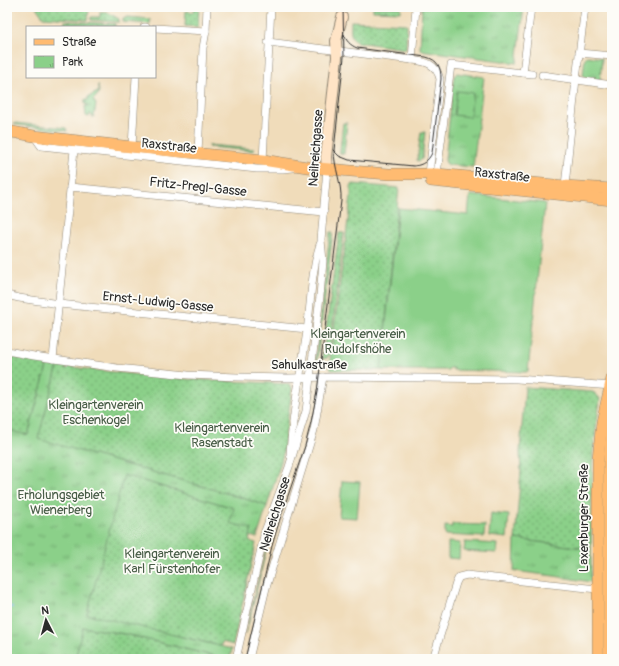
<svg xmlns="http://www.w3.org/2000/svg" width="619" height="666" viewBox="0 0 619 666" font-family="Pangolin,sans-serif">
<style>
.grass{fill:url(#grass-dots);stroke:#5b7e5a}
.park{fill:url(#park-tufts);stroke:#5b7e5a}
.pitch{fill:#8bd089;stroke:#5b7e5a}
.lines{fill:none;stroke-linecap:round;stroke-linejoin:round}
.stream{stroke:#7fb2ec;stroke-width:2}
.street-casing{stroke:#8e8472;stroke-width:8}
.secondary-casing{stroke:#8e8472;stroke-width:12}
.primary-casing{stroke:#8e8472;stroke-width:12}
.street{stroke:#fff;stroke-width:7}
.secondary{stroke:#ffe4c6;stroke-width:10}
.primary{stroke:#ffbb71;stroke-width:11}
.tram{stroke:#2b2b2b;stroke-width:1}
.labels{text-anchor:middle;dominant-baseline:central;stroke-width:3.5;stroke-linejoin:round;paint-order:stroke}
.street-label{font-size:13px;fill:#2b2b2b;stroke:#fdfcf7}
.park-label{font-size:13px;fill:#485d47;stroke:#fdfcf7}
</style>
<defs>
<pattern id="grass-dots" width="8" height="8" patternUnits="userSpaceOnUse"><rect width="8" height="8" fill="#8bd089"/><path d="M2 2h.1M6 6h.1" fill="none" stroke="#72a970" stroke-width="1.8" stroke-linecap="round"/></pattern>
<pattern id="park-tufts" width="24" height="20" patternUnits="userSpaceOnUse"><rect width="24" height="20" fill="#8bd089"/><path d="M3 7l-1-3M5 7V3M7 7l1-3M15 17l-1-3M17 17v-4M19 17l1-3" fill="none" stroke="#72a970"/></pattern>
</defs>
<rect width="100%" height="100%" fill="#fdfcf7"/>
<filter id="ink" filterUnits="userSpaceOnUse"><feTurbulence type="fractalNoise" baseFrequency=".025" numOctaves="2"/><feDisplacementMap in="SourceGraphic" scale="8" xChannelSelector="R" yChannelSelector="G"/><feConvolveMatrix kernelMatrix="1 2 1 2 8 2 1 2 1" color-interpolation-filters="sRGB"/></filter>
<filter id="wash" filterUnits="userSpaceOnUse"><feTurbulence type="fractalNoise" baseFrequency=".012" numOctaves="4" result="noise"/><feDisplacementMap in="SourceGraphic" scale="16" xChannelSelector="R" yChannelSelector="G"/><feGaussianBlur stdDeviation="0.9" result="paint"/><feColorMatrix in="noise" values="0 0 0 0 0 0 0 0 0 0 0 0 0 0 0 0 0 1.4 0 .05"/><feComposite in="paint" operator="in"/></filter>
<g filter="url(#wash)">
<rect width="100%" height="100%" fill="#f0dcba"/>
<g class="grass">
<polygon points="36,7 89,7 88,20 43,17"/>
<polygon points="194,7 199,7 198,27 185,26 186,11 194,12"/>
<polygon points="373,7 400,7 401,8 401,12 373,11"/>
<polygon points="100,12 109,13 119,19 119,22 91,20 91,17 100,17"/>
<polygon points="128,17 150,19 150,24 123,22 123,19"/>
<polygon points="65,21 115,24 115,27 64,24"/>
<path d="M351,21L407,24L406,49L357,42C349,37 351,30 351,21Z"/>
<polygon points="98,85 99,93 95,98 93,100 96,104 94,117 92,117 92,115 90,114 89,117 86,116 85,106 88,106 88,105 85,104 85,99 86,100 88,100 88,97 98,92"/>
<polygon points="15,123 66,128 67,131 17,125 14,124"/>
<polygon points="343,123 347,123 344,154 340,153 340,150"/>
<polygon points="421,132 425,132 422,159 420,161 417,161"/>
<polygon points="209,145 254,149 254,151 209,147"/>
<polygon points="353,184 399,188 381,370 331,370 329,367 351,197 351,186"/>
<polygon points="330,232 333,232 317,360 315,360"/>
<polygon points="339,233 344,233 329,355 327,358 322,359"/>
<polygon points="7,356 48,363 28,435 43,420 58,365 86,369 159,377 186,379 290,384 292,388 283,453 280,465 267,506 236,496 76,450 104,548 124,475 234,508 252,529 249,541 256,543 233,645 222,642 221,646 87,615 7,436"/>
<polygon points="525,387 593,392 597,395 600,399 593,452 591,549 515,539 521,471 520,452"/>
<polygon points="269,534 270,534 246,634 245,634"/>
<polygon points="82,627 125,634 218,657 217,659 75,659"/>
</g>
<g class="park">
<polygon points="422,7 524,7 517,63 420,50"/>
<polygon points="587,56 602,58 600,80 586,78 583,75 585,58"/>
<polygon points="457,73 484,77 473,167 449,165 446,163 445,160 454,76"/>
<polygon points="48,363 58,365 38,439 236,496 267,506 257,538 250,536 252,529 230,523 234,508 124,475 87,614 232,649 230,659 218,657 125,634 83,627 75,659 7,659 7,430 28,435"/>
<polygon points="491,513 509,515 507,538 489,536"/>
<polygon points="452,524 485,525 484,537 445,535 445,526 452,527"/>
<polygon points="515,539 591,549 591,582 554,576 514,571"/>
</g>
<g class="pitch">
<polygon points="457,91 473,93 470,117 454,115"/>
<polygon points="470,195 545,203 528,371 526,372 453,370 453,368 449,368 448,370 381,370 398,208 468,215"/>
<polygon points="342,481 360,482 357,518 339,517"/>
<polygon points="448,542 460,543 459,559 448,558"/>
<polygon points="465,542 498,544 497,553 464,551"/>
</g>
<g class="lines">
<polyline class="stream" points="7,607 12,607"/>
</g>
</g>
<g filter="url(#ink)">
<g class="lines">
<g class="street-casing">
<g id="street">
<polyline points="7,14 7,17"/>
<polyline points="144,27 146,27"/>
<polyline points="155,28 206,31"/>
<path d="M268,42L412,60C426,62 436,63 440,79L429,174"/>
<polyline points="579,53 612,56"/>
<polyline points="412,60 416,7"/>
<polyline points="523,73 531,7"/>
<polyline points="542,75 612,85"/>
<polyline points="34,136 41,146 257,169 283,169 293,168"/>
<polyline points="132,147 136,77"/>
<polyline points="198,153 203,48 206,31 207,7"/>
<polyline points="263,160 271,7"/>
<polyline points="437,174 451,65 532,74"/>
<polyline points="565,186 576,79 585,7"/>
<polyline points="70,187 324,212"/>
<polyline points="7,295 19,298 59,304 307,329"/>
<polyline points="7,351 34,356 117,368 188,375 237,377 288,378 332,377 517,379 612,386"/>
<polyline points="53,359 74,150"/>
<path d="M290,455C292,413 301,372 307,331C311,302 311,272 320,244"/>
<polyline points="236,659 265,531 289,467 306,411 320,296 323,261 321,240 327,169"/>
<polyline points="249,659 266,588 314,430 323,377"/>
<polyline points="433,659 456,583 459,577 467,575 597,589"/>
</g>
</g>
<g class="secondary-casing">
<polyline id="secondary" points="327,169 326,157 337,57 336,41 342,17"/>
</g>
<g class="primary-casing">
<g id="primary">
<polyline points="7,131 34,136 132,147 263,160 307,167 351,171 389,174 437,174 565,186 612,189"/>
<polyline points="431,181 612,200"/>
<polyline points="598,659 598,459 602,422 612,378"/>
<polyline points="609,659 609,459 612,426"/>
</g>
</g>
<use href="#street" class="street"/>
<use href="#secondary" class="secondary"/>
<use href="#primary" class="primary"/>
<g class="tram">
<path d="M333,150L339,156L349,160L414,166C423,165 428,161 432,153L441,79C441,67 438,60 426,57L357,48C350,45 346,41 344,34"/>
<path d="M245,659L272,546L280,519L305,446L311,422L317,392L341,201C342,183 334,168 334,150L344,57L343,7"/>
</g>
</g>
</g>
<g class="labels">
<g class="street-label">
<text transform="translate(169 146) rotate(6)">Raxstraße</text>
<text transform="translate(316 148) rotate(-86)">Neilreichgasse</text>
<text transform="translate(502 175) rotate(6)">Raxstraße</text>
<text transform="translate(198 187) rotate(6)">Fritz-Pregl-Gasse</text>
<text transform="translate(158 302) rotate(6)">Ernst-Ludwig-Gasse</text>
<text x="309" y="365">Sahulkastraße</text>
<text transform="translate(275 514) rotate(-73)">Neilreichgasse</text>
<text transform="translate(584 518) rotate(-90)">Laxenburger Straße</text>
</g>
<g class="park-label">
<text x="358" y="334">Kleingartenverein<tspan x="358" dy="15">Rudolfshöhe</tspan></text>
<text x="96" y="405">Kleingartenverein<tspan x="96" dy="15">Eschenkogel</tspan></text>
<text x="222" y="428">Kleingartenverein<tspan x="222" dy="15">Rasenstadt</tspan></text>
<text x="61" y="495">Erholungsgebiet<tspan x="61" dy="15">Wienerberg</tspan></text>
<text x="172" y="554">Kleingartenverein<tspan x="172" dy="15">Karl Fürstenhofer</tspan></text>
</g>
</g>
<rect width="619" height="666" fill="none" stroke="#fdfcf7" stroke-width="24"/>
<rect x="26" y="26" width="130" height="52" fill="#fdfcf7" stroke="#a9a8a5"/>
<rect x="34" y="39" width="20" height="6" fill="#ffbb71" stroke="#a9a8a5"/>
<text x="62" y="46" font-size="12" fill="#2b2b2b">Straße</text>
<rect x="34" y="56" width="20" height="12" fill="url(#park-tufts)" stroke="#a9a8a5"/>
<text x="62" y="66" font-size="12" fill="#2b2b2b">Park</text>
<g transform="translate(46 620) rotate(354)" stroke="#fdfcf7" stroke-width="3" paint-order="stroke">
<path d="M0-3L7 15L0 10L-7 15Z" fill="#2b2b2b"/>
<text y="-6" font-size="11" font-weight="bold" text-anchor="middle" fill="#2b2b2b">N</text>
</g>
</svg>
